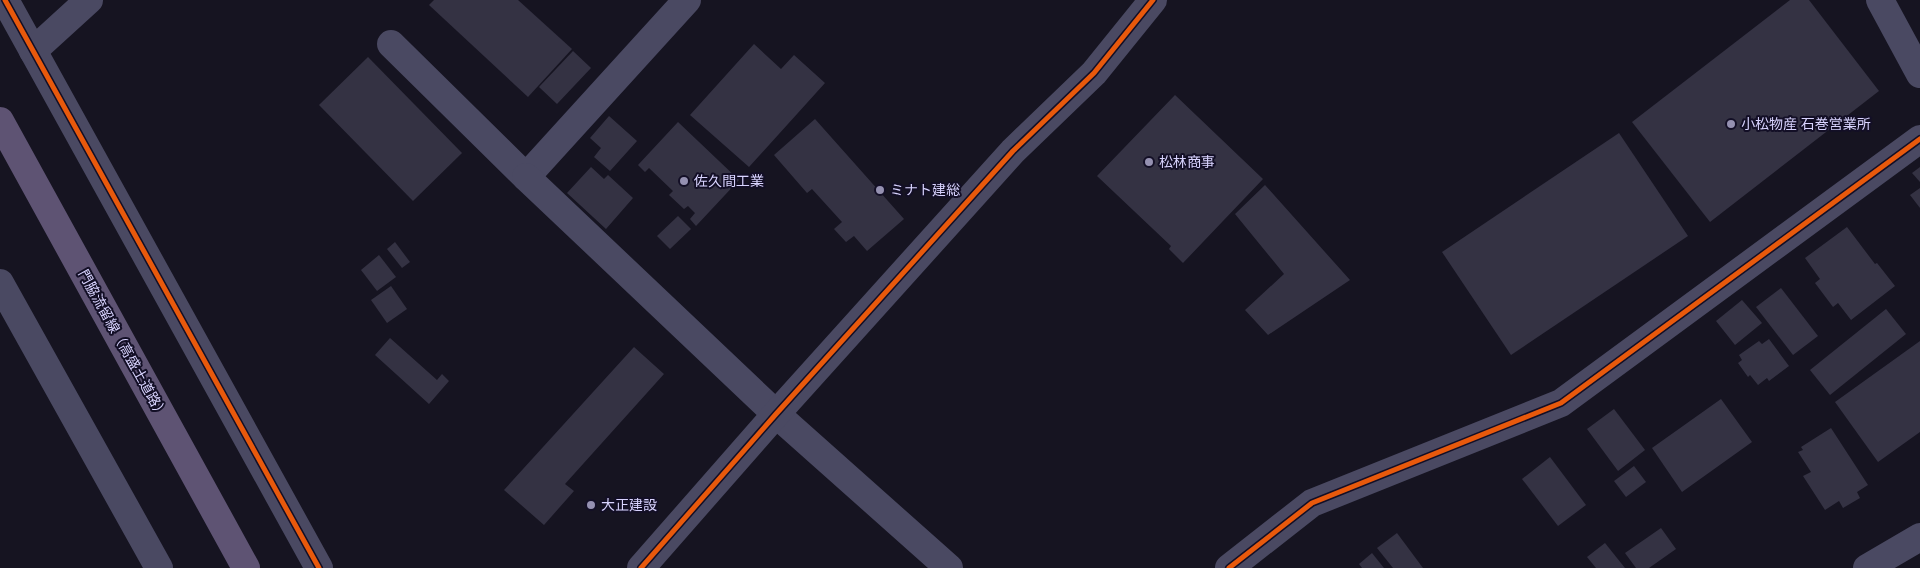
<svg xmlns="http://www.w3.org/2000/svg" width="1920" height="568" viewBox="0 0 1920 568" font-family="Montserrat,'Noto Sans JP',sans-serif">
<style>
.building{fill:#343243}
.lines{fill:none;stroke-linecap:round;stroke-linejoin:round}
.minor{stroke:#4a4962;stroke-width:28}
.major{stroke:#5e5373;stroke-width:28}
.cycleway-casing{stroke:#130f26;stroke-width:8}
.cycleway{stroke:#e8590c;stroke-width:5}
.poi-dot{fill:#9591b1;stroke:#130f26;stroke-width:2}
.labels{text-anchor:middle;dominant-baseline:central;stroke-width:4;stroke-linejoin:round;paint-order:stroke}
.poi-label{font-size:14px;fill:#d9d4ff;stroke:#130f26;text-anchor:start}
.street-label{font-size:14px;fill:#d9d4ff;stroke:#130f26}
</style>
<rect width="100%" height="100%" fill="#161421"/>
<g class="building">
<polygon points="434,0 518,0 572,49 528,97 429,5"/>
<polygon points="1790,0 1809,0 1879,91 1710,222 1632,122"/>
<polygon points="754,44 781,69 794,55 825,83 749,167 690,115"/>
<polygon points="573,51 591,68 557,104 539,87"/>
<polygon points="368,57 462,153 413,201 319,105"/>
<polygon points="1175,95 1263,179 1183,263 1169,249 1171,246 1097,176"/>
<polygon points="609,116 637,141 610,171 594,157 601,148 590,138"/>
<polygon points="815,119 904,219 867,251 854,236 846,242 834,229 842,222 812,189 807,193 774,155"/>
<polygon points="678,122 739,180 696,226 690,219 695,213 688,206 684,209 669,195 673,191 649,168 645,172 638,165"/>
<polygon points="1619,133 1688,236 1511,355 1442,252"/>
<polygon points="591,167 604,179 608,175 633,198 606,229 567,193"/>
<polygon points="1920,167 1920,182 1912,173"/>
<polygon points="1265,185 1350,280 1268,335 1245,310 1284,274 1235,214"/>
<polygon points="1920,188 1920,208 1910,195"/>
<polygon points="678,216 691,229 670,249 657,236"/>
<polygon points="1847,227 1875,264 1877,263 1895,286 1851,320 1838,303 1833,307 1815,283 1820,279 1805,258"/>
<polygon points="395,242 410,262 402,268 387,249"/>
<polygon points="379,255 396,277 377,291 361,270"/>
<polygon points="391,286 407,309 387,323 371,300"/>
<polygon points="1781,288 1818,336 1793,355 1756,307"/>
<polygon points="1742,300 1762,323 1735,345 1716,321"/>
<polygon points="1886,309 1906,334 1830,395 1810,370"/>
<polygon points="390,338 437,380 442,374 449,381 429,404 375,355"/>
<polygon points="1769,339 1789,366 1769,381 1767,378 1758,385 1750,375 1748,377 1738,363 1742,360 1739,355 1759,341 1762,344"/>
<polygon points="1920,341 1920,432 1878,462 1835,402"/>
<polygon points="634,347 664,374 565,484 574,491 544,525 504,490"/>
<polygon points="1721,399 1752,442 1682,492 1652,448"/>
<polygon points="1614,409 1645,450 1618,471 1587,429"/>
<polygon points="1831,428 1868,485 1857,492 1860,498 1843,508 1839,501 1825,510 1803,476 1811,472 1798,452 1803,450 1801,447"/>
<polygon points="1550,457 1586,505 1558,526 1522,479"/>
<polygon points="1634,466 1646,482 1626,497 1614,481"/>
<polygon points="1661,528 1676,549 1649,568 1636,568 1625,553"/>
<polygon points="1397,533 1423,568 1393,568 1377,548"/>
<polygon points="1605,543 1625,568 1596,568 1587,557"/>
<polygon points="1372,553 1384,568 1362,568 1359,564"/>
</g>
<g class="lines">
<g class="minor">
<polyline points="5,0 319,568"/>
<polyline points="1880,0 1920,74"/>
<polyline points="391,44 526,177 687,0"/>
<polyline points="33,51 89,0"/>
<polyline points="526,177 776,414 949,568"/>
<polyline points="0,283 159,568"/>
<polyline points="641,568 776,414 1013,151 1094,73 1153,0"/>
<polyline points="1229,568 1312,503 1561,403 1920,139"/>
<polyline points="1867,568 1920,537"/>
</g>
<polyline class="major" points="0,121 246,568"/>
<g class="cycleway-casing">
<g id="cycleway">
<polyline points="5,0 319,568"/>
<polyline points="641,568 776,414 1013,151 1094,73 1153,0"/>
<polyline points="1229,568 1312,503 1561,403 1920,139"/>
</g>
</g>
<use href="#cycleway" class="cycleway"/>
</g>
<g class="poi-dot">
<circle cx="1731" cy="124" r="5"/>
<circle cx="1149" cy="162" r="5"/>
<circle cx="684" cy="181" r="5"/>
<circle cx="880" cy="190" r="5"/>
<circle cx="591" cy="505" r="5"/>
</g>
<g class="labels">
<g class="poi-label">
<text x="1741" y="124">小松物産 石巻営業所</text>
<text x="1159" y="162">松林商事</text>
<text x="694" y="181">佐久間工業</text>
<text x="890" y="190">ミナト建総</text>
<text x="601" y="505">大正建設</text>
</g>
<g class="street-label">
<text transform="translate(123 344) rotate(61)">門脇流留線（高盛土道路）</text>
</g>
</g>
</svg>
